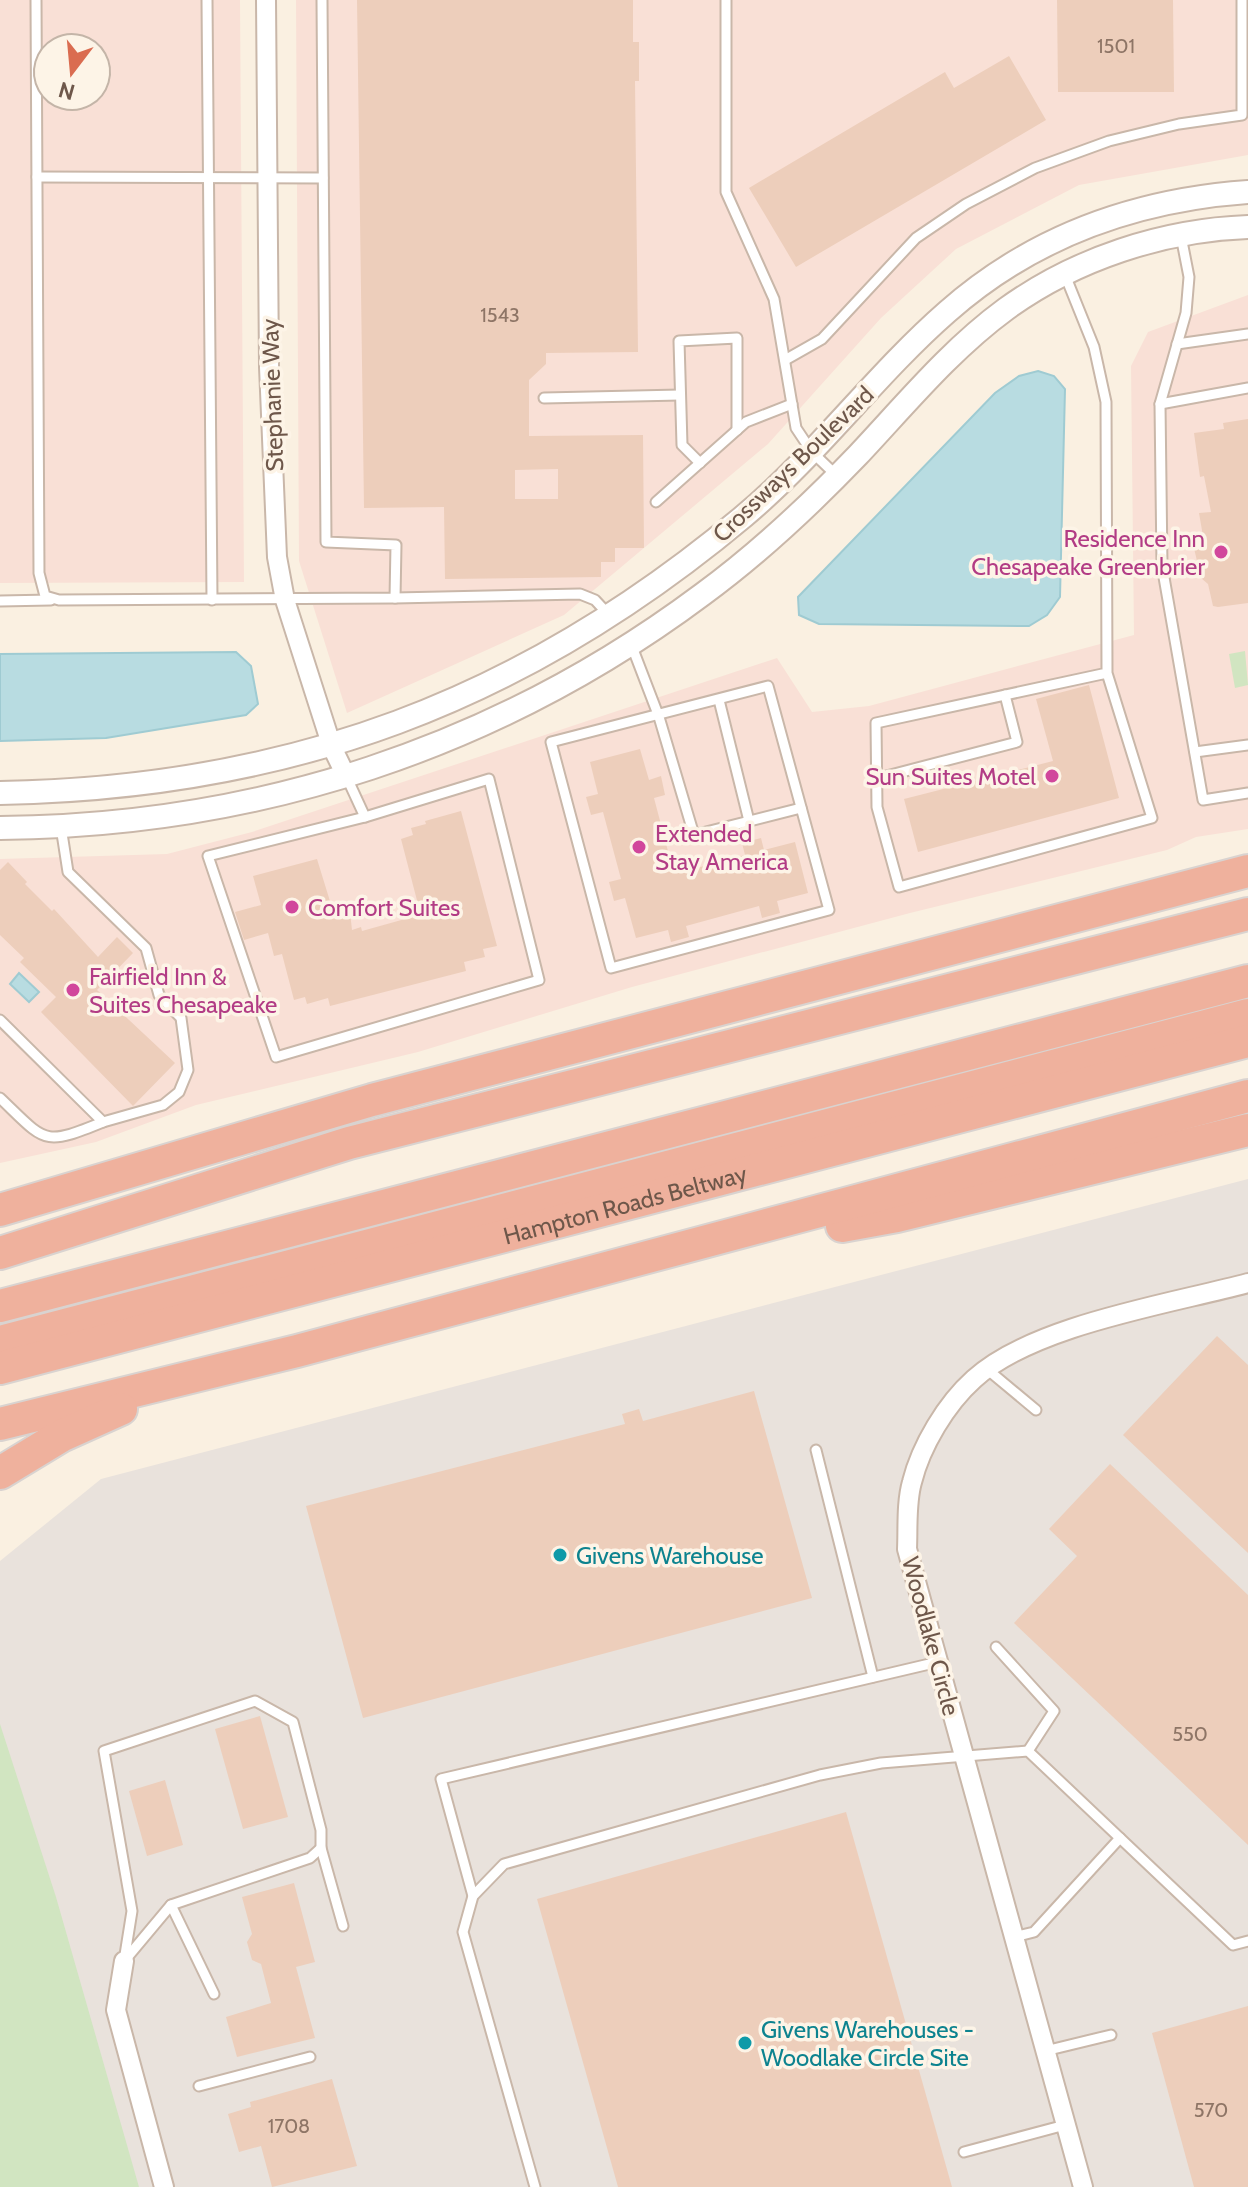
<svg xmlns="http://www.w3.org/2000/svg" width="1248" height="2187" viewBox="0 0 1248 2187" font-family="Cabin,sans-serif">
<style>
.commercial{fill:#f9e0d6;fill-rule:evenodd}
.industrial{fill:#e9e2dc}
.green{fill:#d1e5c1}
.water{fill:#b8dce1;stroke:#9fcbd2;stroke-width:2}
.building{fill:#edcebb;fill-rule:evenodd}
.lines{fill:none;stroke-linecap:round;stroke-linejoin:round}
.service-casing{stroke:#c9b7a9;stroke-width:13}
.minor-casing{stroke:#c9b7a9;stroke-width:22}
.tertiary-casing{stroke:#c9b7a9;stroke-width:26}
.motorway-casing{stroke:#d9d3d0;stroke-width:36}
.service{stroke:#fff;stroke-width:9}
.minor{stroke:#fff;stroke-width:18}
.tertiary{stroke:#fff;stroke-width:22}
.motorway{stroke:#efb19d;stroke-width:32}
.hotel-dot{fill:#d1479c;stroke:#fdf4e7;stroke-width:3}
.culture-dot{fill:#0f9aa8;stroke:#fdf4e7;stroke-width:3}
.labels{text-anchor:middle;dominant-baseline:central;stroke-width:7;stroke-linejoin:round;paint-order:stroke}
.number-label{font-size:20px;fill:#8e7566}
.street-label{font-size:24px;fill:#6e574a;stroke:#fdf4e7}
.hotel-label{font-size:24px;fill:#b23c85;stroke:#fdf4e7;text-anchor:start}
.culture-label{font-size:24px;fill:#0d838f;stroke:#fdf4e7;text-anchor:start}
</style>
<rect width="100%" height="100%" fill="#faf0e1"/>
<g class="commercial">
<path d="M0,0H240L244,582L0,583ZM48,48H96V96H48Z"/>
<polygon points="296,0 1248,0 1248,155 1079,185 956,249 881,318 768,444 564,615 347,713 299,561"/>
<polygon points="1248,295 1248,829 1196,837 1167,850 910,913 632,987 418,1052 196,1105 96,1142 0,1163 0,859 167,854 252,832 777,658 812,712 869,706 1134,635 1131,366 1148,332"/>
</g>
<polygon class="industrial" points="1248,1179 1248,2187 0,2187 0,1561 101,1479"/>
<g class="green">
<polygon points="1245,651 1248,685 1235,688 1229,654"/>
<polygon points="0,1724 56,1897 139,2187 0,2187"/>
</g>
<g class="water">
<polygon points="1038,371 1054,376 1065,389 1060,597 1047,615 1029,626 819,624 799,615 798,597 995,393 1019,376"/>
<polygon points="236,652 251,666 258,704 246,715 106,738 0,741 0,654"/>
<polygon points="19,973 39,992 29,1002 10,984"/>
</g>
<g class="building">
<path d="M357,0H633V42H639V81H635L638,352L546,353V364L529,380V436L643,435L644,548H615V562H601V577L445,579L444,507L364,508ZM558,469V499H515V470Z"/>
<polygon points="1057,0 1173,0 1174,92 1058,92"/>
<polygon points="1009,56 1046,120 796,267 749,188 945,72 954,88"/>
<polygon points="1248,419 1248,603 1218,607 1213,606 1208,584 1201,578 1193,544 1204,542 1199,513 1211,512 1204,476 1200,477 1194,433 1224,429 1223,423"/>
<polygon points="1089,685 1119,798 918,852 904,799 1053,761 1036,699"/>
<polygon points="640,749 649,780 661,776 665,795 654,798 669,855 693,869 745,855 742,843 761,838 764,850 795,842 808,893 777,901 780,913 762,918 759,906 686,926 689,937 671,942 668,930 636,938 625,898 614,901 609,882 621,879 603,812 591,815 586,797 598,794 590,762"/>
<polygon points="461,811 497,946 483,949 485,957 464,962 466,971 330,1006 328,998 307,1004 305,997 294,1000 282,954 274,956 268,933 244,940 235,912 261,905 253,876 317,859 333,911 350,912 352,930 361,927 362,931 405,919 404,916 420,912 401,839 413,835 411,828 426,824 425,821"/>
<polygon points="8,862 27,882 25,884 52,911 54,909 98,957 117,937 133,953 97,990 175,1063 133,1106 41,1012 56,997 20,962 24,958 0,935 0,870"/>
<polygon points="1217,1336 1248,1365 1248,1553 1123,1435"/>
<polygon points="754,1391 812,1598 363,1718 306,1506 625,1424 622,1414 639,1409 643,1421"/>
<polygon points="1110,1464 1248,1595 1248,1845 1014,1623 1077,1556 1049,1529"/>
<polygon points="260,1716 288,1817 243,1829 215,1729"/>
<polygon points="165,1780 183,1845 147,1856 129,1791"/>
<polygon points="846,1812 952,2187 618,2187 537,1899"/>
<polygon points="294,1883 315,1962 296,1967 315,2038 237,2057 226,2017 271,2003 261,1964 252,1960 247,1942 252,1934 242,1897"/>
<polygon points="1248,2006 1248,2187 1194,2187 1152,2033"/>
<polygon points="332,2079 357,2166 272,2187 261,2146 239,2152 228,2114 251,2107 250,2102"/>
</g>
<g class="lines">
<g class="service-casing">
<g id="service">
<polyline points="36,0 39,573 45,596 59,600 395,598 396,545 326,542 322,0"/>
<polyline points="207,0 212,600"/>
<polyline points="726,0 726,192 774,299 796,428 812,452 837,476"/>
<polyline points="37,177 323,178"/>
<polyline points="1181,236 1189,277 1186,313 1160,404 1162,566 1203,800 1248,793"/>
<polyline points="1065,275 1094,347 1106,402 1107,673 1152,818 899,887 877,807 876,723 1107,673"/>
<polyline points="1177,344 1248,334"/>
<polyline points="785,360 822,339 916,238 966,204 1035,168 1109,141 1179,124 1242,115 1242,0"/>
<polyline points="544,398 680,395"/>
<polyline points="1160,404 1248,388"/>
<polyline points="700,463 682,445 679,341 737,338 737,430"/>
<polyline points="656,502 746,422 792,404"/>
<polyline points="395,598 580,594 595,600 608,614"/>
<polyline points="0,601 51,600"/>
<polyline points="631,644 659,717 694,835 801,808"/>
<polygon points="768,686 829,910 611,968 551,742"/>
<polyline points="719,700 749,821"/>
<polyline points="1195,752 1248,745"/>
<polyline points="347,778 365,817"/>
<polygon points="489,779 539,980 276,1057 208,856 365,817"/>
<polyline points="875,779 1017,742 1005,695"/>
<polyline points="0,1020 103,1122 163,1105 179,1092 188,1070 181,1018 159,995 146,948 68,872 61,827"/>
<path d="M0,1098C46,1142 42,1147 103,1122"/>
<polyline points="988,1370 1036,1410"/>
<polyline points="816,1450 873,1677"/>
<polyline points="996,1647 1054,1711 1028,1751"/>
<polyline points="473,1896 441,1779 938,1662"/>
<polyline points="171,1905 214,1994"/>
<polyline points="1014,1937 1034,1932 1120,1838"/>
<polyline points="125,1960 171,1905 310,1858 321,1848"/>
<polyline points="124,1961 132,1911 104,1751 255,1701 293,1722 321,1830 321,1848 343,1926"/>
<polyline points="1045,2051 1111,2035"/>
<polyline points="199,2086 310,2057"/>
<polyline points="964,2152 1065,2125"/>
<polyline points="535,2187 463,1932 473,1896 504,1864 820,1775 881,1763 1028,1751 1233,1945 1248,1941"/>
</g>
</g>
<g class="minor-casing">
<g id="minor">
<polyline points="266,0 269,367 277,557 285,600 332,747 347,778"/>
<polyline points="124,1961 116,2010 164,2187"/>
<path d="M1083,2187L907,1549C908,1528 906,1503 912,1482C921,1446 946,1404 974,1379C1033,1325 1170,1304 1248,1283"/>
</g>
</g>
<g class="tertiary-casing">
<g id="tertiary">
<path d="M0,793C289,788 522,702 744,516C818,454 875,375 947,312C1033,236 1135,200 1248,192"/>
<path d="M0,828C257,826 497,748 703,594C759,553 810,505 858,455C905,405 950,350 1006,309C1075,259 1163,230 1248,227"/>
</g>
</g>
<g class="motorway-casing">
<g id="motorway">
<polyline points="0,1210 372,1100 1248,871"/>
<polyline points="842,1226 897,1216 1248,1130"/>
<polyline points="0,1253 349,1143 1248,914"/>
<polyline points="0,1306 1248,981"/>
<polyline points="0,1342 1248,1015"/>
<path id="s1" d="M0,1368L1248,1041"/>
<polyline points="0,1424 297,1351 1248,1096"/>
<polyline points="0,1473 61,1436 121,1409"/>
</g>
</g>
<use href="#service" class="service"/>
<use href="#minor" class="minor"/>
<use href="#tertiary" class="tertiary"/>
<use href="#motorway" class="motorway"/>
</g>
<g class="hotel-dot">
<circle cx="1221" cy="552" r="8"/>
<circle cx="1052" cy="776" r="8"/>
<circle cx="639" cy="847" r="8"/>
<circle cx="292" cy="907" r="8"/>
<circle cx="73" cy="990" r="8"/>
</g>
<g class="culture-dot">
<circle cx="560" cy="1555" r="8"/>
<circle cx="745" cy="2043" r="8"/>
</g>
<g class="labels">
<g class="number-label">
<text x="1116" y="46">1501</text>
<text x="500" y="315">1543</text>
<text x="1190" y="1734">550</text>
<text x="1211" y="2110">570</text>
<text x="289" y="2126">1708</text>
</g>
<g class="street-label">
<text transform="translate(272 395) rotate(-92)">Stephanie Way</text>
<text transform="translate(793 464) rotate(-44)">Crossways Boulevard</text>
<text stroke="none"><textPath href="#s1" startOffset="646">Hampton Roads Beltway</textPath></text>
<text transform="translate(931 1636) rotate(75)">Woodlake Circle</text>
</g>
<g class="hotel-label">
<text x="1205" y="538" text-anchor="end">Residence Inn<tspan x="1205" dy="28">Chesapeake Greenbrier</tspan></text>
<text x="1036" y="776" text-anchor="end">Sun Suites Motel</text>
<text x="655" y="833">Extended<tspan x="655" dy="28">Stay America</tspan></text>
<text x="308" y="907">Comfort Suites</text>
<text x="89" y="976">Fairfield Inn &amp;<tspan x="89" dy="28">Suites Chesapeake</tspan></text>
</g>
<g class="culture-label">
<text x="576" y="1555">Givens Warehouse</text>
<text x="761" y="2029">Givens Warehouses -<tspan x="761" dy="28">Woodlake Circle Site</tspan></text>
</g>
</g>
<g transform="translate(72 72) rotate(196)"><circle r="38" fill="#fdf4e7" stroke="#c4b5a8" stroke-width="2"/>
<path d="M0-6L14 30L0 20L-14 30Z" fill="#da6c50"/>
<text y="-12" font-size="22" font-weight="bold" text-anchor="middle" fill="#6e574a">N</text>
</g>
</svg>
